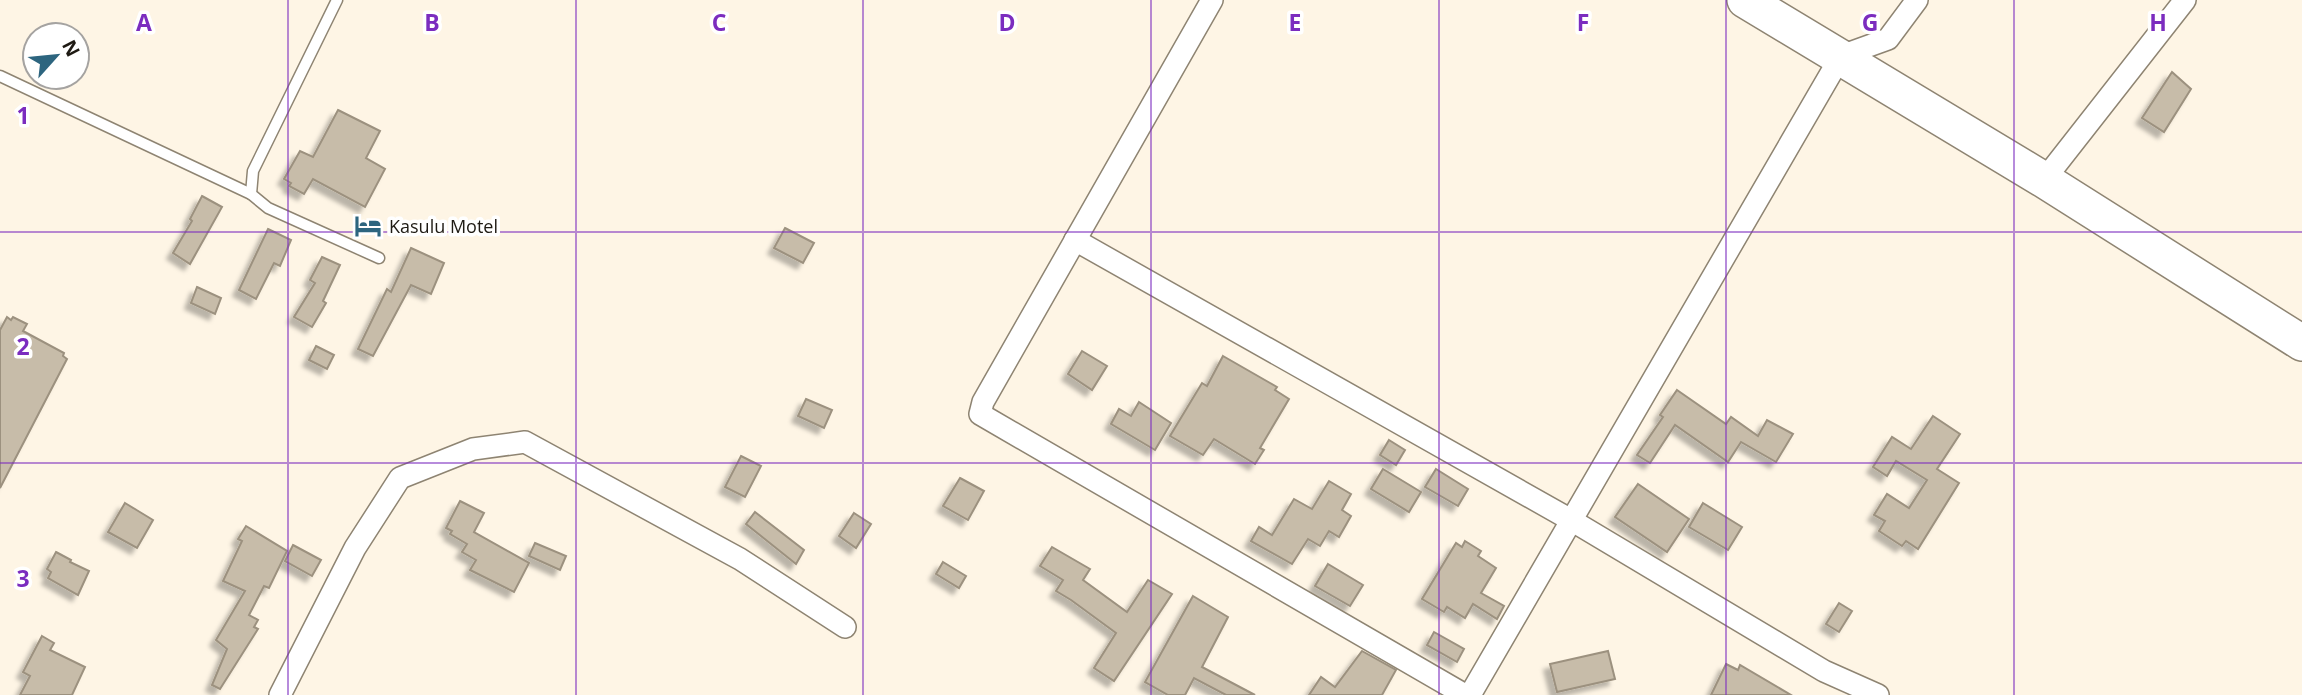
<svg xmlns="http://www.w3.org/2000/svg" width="2302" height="695" viewBox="0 0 2302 695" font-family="'Open Sans',sans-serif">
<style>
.building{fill:#c7bca9;stroke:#9c917f;stroke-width:2;filter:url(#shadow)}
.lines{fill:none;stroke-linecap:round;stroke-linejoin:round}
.service-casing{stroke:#8e8472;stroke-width:13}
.minor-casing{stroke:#8e8472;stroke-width:24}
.trunk-casing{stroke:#8e8472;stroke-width:38}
.service{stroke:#fff;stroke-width:10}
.minor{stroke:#fff;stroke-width:21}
.trunk{stroke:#fff;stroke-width:35}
.grid{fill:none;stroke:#7b2cbf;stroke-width:2;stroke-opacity:0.55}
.labels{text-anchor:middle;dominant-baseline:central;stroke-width:7;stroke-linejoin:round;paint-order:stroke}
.poi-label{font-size:18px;fill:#1e1a13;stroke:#fff;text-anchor:start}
.grid-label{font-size:23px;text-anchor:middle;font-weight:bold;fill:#7b2cbf;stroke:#fff;stroke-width:7;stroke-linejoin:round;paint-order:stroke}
</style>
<defs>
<filter id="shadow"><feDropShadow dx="-6" dy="6" stdDeviation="2" flood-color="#0004"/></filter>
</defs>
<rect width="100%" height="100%" fill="#fef5e5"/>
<g class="building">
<polygon points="2172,72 2191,89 2164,132 2142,118"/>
<polygon points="338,110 380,131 366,158 385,169 365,207 313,179 304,194 289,186 291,183 284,179 300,151 313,157"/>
<polygon points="202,196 222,207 190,264 173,253 192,221 190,219"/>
<polygon points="785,228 814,243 803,263 774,248"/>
<polygon points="268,229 291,240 280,266 274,263 256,299 239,290"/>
<polygon points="411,248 444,263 431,294 411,285 373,356 358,349 387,289 391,292"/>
<polygon points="322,257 340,265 323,301 326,303 312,327 294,317 315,283 310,280"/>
<polygon points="197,287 221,298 215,314 191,303"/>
<polygon points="7,317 11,320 13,317 27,324 23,331 64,353 63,356 67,359 0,488 0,330"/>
<polygon points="316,346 334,355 327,369 309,360"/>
<polygon points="1082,351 1107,366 1092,390 1068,374"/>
<polygon points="1223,356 1277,387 1275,390 1289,399 1260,448 1264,450 1255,464 1214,439 1203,455 1170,436 1202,383 1207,386"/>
<polygon points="1677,390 1726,424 1731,417 1758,436 1767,420 1793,434 1776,462 1741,442 1728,462 1675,425 1650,463 1637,455 1663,417 1660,415"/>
<polygon points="806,399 832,410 824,428 798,416"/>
<polygon points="1139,402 1171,423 1155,450 1111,424 1119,409 1131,416"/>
<polygon points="1933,416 1960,434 1937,469 1959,483 1918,549 1906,541 1902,546 1879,531 1885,521 1874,515 1887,494 1909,508 1927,480 1896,461 1887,476 1873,467 1892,437 1911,449"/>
<polygon points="1389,440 1405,450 1396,465 1380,455"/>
<polygon points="741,456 761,466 745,497 725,487"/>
<polygon points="1383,469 1421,492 1409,512 1371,489"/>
<polygon points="1436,469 1468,489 1458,506 1425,487"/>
<polygon points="960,478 984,491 968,520 943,506"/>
<polygon points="1329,481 1351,494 1342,510 1351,516 1339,537 1329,531 1320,546 1308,539 1292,564 1251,541 1259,527 1272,535 1294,499 1312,509"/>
<polygon points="1638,484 1689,519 1667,552 1615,517"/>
<polygon points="460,501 484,513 474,532 529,563 514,592 470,570 476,560 462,552 467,544 450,534 452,531 446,528"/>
<polygon points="125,503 153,520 137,548 108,532"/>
<polygon points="1703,503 1742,527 1728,550 1689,527"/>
<polygon points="755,512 804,550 796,564 746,524"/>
<polygon points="854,513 871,524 856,548 839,536"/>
<polygon points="246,526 287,551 269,588 264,586 249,615 258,620 254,627 258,629 220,689 212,685 227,649 216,640 245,591 223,581 242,541 238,539"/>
<polygon points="1465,541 1481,551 1478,556 1496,568 1481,593 1504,606 1497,619 1473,604 1465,618 1447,607 1444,612 1422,599 1456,543 1462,547"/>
<polygon points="535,543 566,556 560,570 529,556"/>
<polygon points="293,545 321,560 312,576 285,561"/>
<polygon points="1052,547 1090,569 1083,580 1127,612 1148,580 1172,594 1114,681 1094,668 1116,633 1071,600 1056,591 1063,580 1040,566"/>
<polygon points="56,552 71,560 70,562 89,571 78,595 48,578 51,572 47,569"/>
<polygon points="943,562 966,576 959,588 936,574"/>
<polygon points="1328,564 1363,585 1350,606 1315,586"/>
<polygon points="1193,596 1228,617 1202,667 1255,695 1226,695 1194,678 1185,695 1168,695 1145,682"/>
<polygon points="1839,603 1852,611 1839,632 1826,624"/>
<polygon points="1434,632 1464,649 1457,662 1427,645"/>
<polygon points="42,636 54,643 50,650 85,667 72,695 20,695 30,676 23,672"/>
<polygon points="1362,651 1396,670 1382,695 1309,695 1321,677 1335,687"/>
<polygon points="1608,651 1615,679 1557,692 1550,664"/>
<polygon points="1726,664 1738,670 1740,665 1791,695 1711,695"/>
</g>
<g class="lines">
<g class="service-casing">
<g id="service">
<polyline points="337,0 253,171 251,194 268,208 379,258"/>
<polyline points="0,76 251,194"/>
</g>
</g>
<g class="minor-casing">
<g id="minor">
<polyline points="1212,0 983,402 980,414 1465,695"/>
<polyline points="2044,180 2185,0"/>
<polyline points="1075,240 1571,520 1824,671 1878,695"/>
<polyline points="280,695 355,548 400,478 473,449 525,442 740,559 845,627"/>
<polyline points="1470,695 1841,56 1888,39 1917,0"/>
</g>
</g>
<g class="trunk-casing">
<polyline id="trunk" points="1745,0 2044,180 2302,343"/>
</g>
<use href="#service" class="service"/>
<use href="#minor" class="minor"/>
<use href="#trunk" class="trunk"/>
</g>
<path class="grid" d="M288,0V695M576,0V695M863,0V695M1151,0V695M1439,0V695M1726,0V695M2014,0V695M0,232H2302M0,463H2302"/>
<defs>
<g id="hotel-bare" transform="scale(2.1)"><path d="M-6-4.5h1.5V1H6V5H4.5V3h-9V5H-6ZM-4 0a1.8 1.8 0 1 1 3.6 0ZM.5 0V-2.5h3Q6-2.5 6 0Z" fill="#2d657f" stroke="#fff" stroke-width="2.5" paint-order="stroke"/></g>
</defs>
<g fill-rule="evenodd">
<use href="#hotel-bare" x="368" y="226"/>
</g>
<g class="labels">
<g class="poi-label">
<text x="389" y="226">Kasulu Motel</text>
</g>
</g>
<g class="grid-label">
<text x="144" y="31">A</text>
<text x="432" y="31">B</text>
<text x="719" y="31">C</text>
<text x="1007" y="31">D</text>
<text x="1295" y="31">E</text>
<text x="1583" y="31">F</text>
<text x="1870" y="31">G</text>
<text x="2158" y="31">H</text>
<text x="23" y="124">1</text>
<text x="23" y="355">2</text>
<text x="23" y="587">3</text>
</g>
<g transform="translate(56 56) rotate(63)"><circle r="33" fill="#ffffff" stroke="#a5a3a1" stroke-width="2"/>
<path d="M0-5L12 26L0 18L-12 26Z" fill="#2d657f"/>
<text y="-10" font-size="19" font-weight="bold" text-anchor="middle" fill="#1e1a13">N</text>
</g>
</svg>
